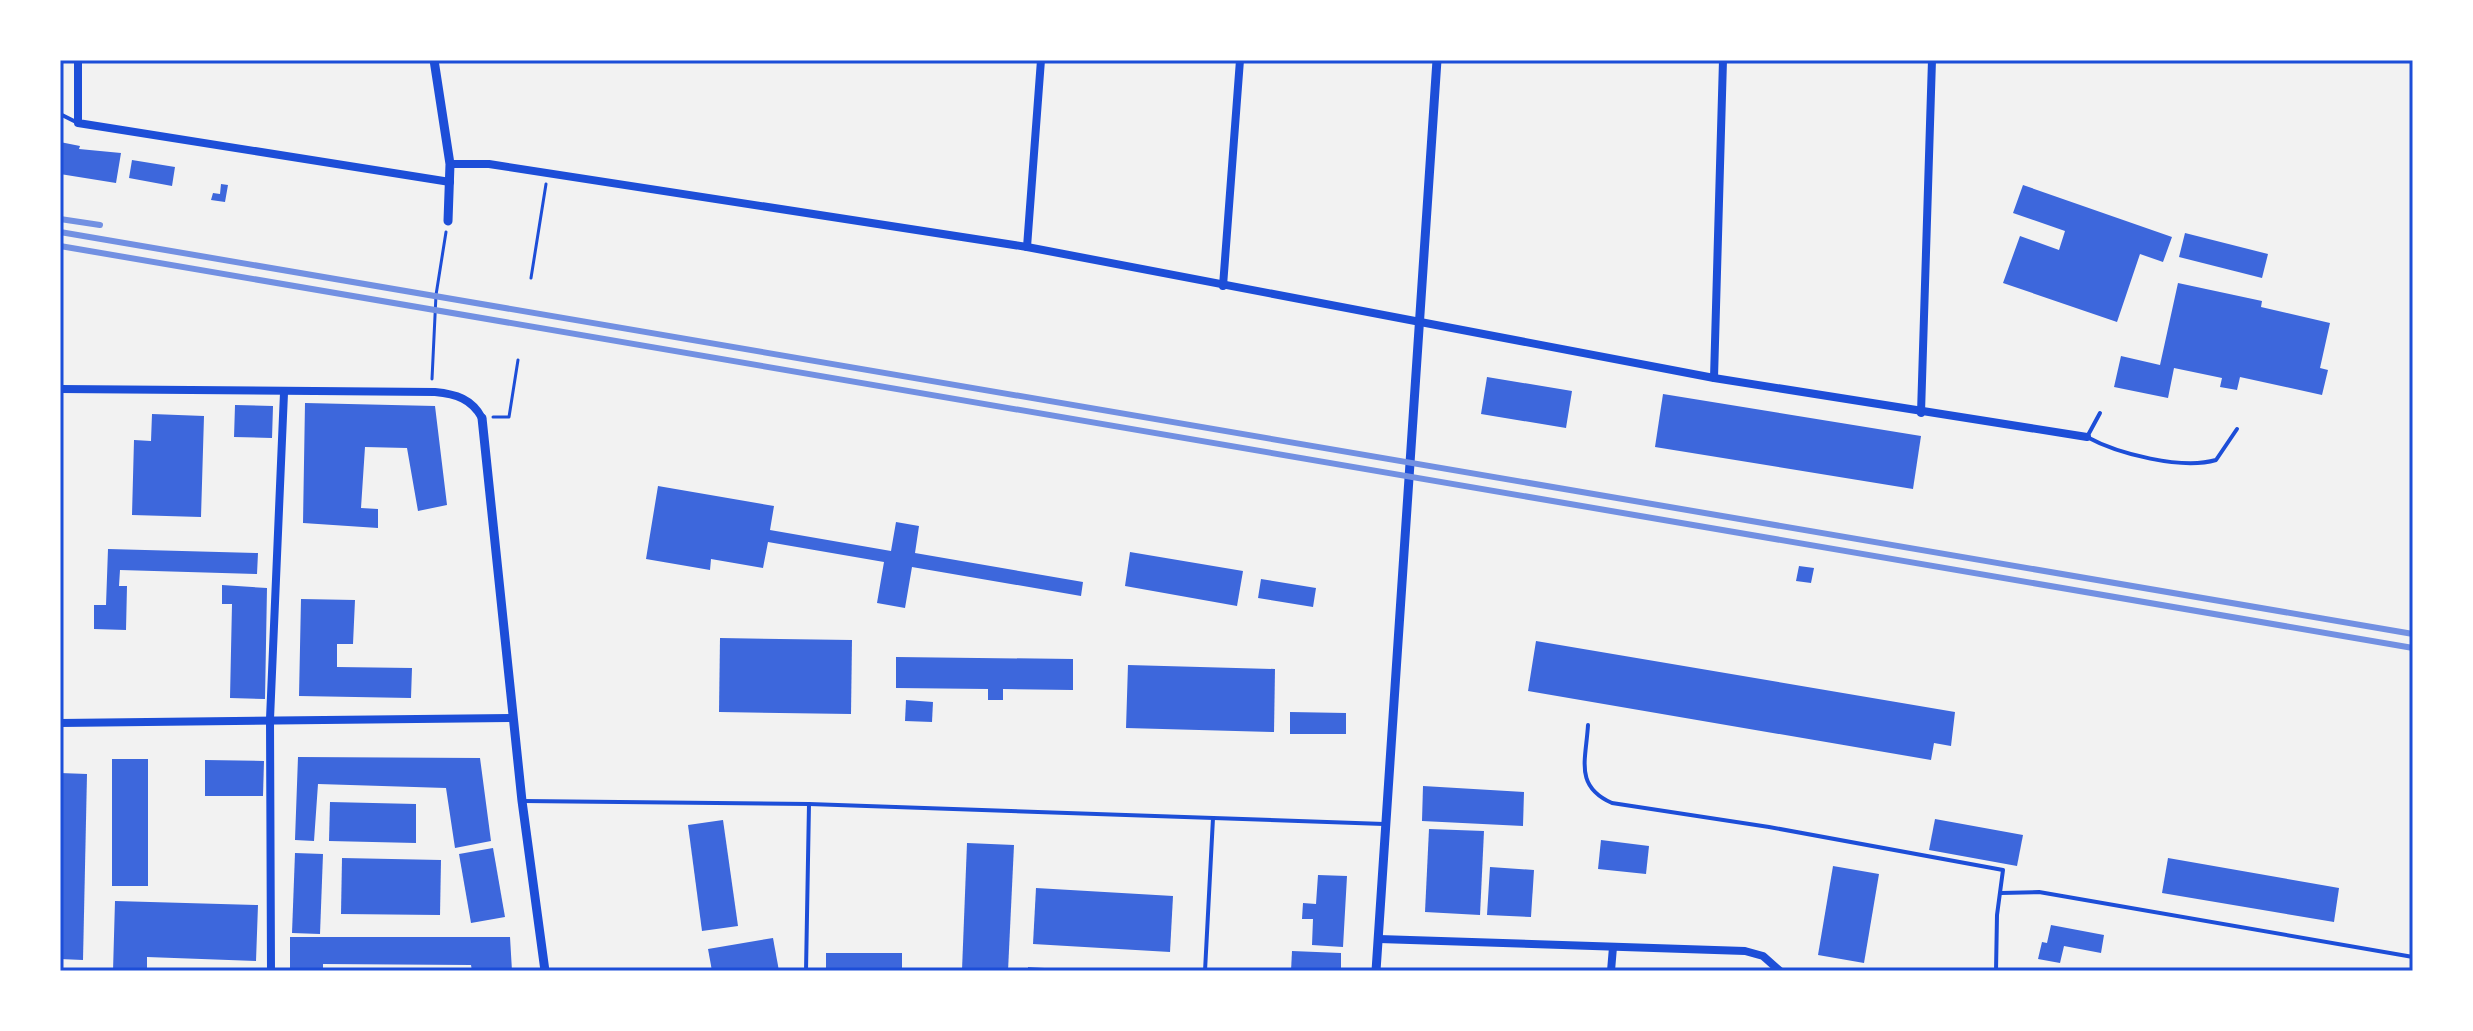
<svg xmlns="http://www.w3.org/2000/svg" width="2473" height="1031" viewBox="0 0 2473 1031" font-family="Figtree,sans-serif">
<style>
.building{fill:#3d67dc}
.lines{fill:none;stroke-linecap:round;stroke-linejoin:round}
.path{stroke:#1d4ed8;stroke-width:3}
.service{stroke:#1d4ed8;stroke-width:4}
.minor{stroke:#1d4ed8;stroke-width:8}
.tertiary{stroke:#1d4ed8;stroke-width:9}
.rail{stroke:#7290e2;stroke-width:6}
.neatline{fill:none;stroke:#1d4ed8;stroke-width:3}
</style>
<rect width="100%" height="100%" fill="#f2f2f2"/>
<g class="building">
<polygon points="60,142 80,146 79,149 121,153 116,183 60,174"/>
<polygon points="132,160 175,167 172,186 129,178"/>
<polygon points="221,184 228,185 225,202 211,200 213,193 220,194"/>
<polygon points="2023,185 2172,237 2163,262 2140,254 2117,322 2003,283 2020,236 2059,250 2065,231 2013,213"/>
<polygon points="2185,233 2268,254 2262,278 2179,257"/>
<polygon points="2178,283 2262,301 2261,307 2330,323 2320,368 2328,370 2322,395 2240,377 2237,390 2220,387 2222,378 2174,368 2168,398 2114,387 2121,356 2160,365"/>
<polygon points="1487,377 1572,391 1566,428 1481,414"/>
<polygon points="1663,394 1921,436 1913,489 1655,447"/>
<polygon points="305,403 435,406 447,505 418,511 407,448 365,447 361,508 378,509 378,528 303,523"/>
<polygon points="235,405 273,406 272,438 234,437"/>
<polygon points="152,414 204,416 201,517 132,515 134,440 151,441"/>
<polygon points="658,486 774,506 770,530 891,551 896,522 919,526 915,553 1083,582 1081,596 912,567 905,608 877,603 884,562 768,542 763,568 711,559 710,570 646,559"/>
<polygon points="108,549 258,553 257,574 120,570 119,586 127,586 126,630 94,629 94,605 106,605"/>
<polygon points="1130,552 1243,571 1237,606 1125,586"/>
<polygon points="1799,566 1814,568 1811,583 1796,581"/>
<polygon points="1261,579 1316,588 1313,607 1258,598"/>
<polygon points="222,585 267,588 265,699 230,698 232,604 222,604"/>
<polygon points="301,599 355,600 353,644 337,644 337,667 412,668 411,698 299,696"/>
<polygon points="720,638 852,640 851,714 719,712"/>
<polygon points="1536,641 1955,712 1951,746 1934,743 1931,760 1528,691"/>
<polygon points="896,657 1073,659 1073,690 1003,689 1003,700 988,700 988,689 896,688"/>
<polygon points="1128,665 1275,669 1274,732 1126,728"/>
<polygon points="906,700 933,702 932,722 905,721"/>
<polygon points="1290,712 1346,713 1346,734 1290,734"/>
<polygon points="298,757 480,758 491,841 455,848 446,788 318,784 314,841 295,840"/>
<rect x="112" y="759" width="36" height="127"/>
<polygon points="205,760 264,761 263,796 205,796"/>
<polygon points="60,773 87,774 83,960 60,959"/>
<polygon points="1423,786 1524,792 1523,826 1422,821"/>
<polygon points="330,802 416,804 416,843 329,841"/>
<polygon points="1935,819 2023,835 2017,866 1929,850"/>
<polygon points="723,820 738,926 702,931 688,825"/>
<polygon points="1429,829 1484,831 1480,915 1425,912"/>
<polygon points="1601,840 1649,846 1646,874 1598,869"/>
<polygon points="967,843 1014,845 1008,971 962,970"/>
<polygon points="493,848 505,917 471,923 459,854"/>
<polygon points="295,853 323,854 320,934 292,933"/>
<polygon points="342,858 441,860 440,915 341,914"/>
<polygon points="2168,858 2339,888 2334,922 2162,893"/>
<polygon points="1833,866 1879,874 1864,963 1818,955"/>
<polygon points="1490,867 1534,870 1531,917 1487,915"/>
<polygon points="1318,875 1347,876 1343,947 1312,945 1313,919 1302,919 1303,903 1316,904"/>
<polygon points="1036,888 1173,896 1170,952 1033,944"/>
<polygon points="115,901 258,905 256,961 147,957 147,971 113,971"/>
<polygon points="2051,925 2104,935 2101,953 2064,946 2060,963 2038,959 2042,942 2047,943"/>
<polygon points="290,937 510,937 512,971 472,971 471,965 323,964 323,971 290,971"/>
<polygon points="773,938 779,971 712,971 708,949"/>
<polygon points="1292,951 1341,953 1341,971 1291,971"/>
<rect x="826" y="953" width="76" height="18"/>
<polygon points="1028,967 1061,969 1061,971 1028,971"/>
</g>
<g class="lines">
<g class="path">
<polyline points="531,278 546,184"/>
<polyline points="432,379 436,295 446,232"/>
<polyline points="493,417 509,417 518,360"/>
</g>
<g class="service">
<polyline points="60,114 76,122"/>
<path d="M2100,413L2087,437C2118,454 2182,470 2216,460L2237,429"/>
<path d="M1588,725C1586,760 1574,786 1612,803L1769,827L2003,870L1997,915L1996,971"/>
<polyline points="523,801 809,804 1384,824"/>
<polyline points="2001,893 2039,892 2413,957"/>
<polyline points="806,971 809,804"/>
<polyline points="1205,971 1213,818"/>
</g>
<g class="minor">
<polyline points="78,60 78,123 450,182"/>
<polyline points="450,164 489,164 1027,247 1714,378 2087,437"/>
<polyline points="1027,247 1041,60"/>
<polyline points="1223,286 1240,60"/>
<polyline points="1714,378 1723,60"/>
<path d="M60,389L435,392C456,394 472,399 482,418"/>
<polyline points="1921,413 1932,60"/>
<polyline points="60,723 512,718"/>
<polyline points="1379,939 1745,951 1763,956 1780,971"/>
<polyline points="271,971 270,719 284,393"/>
<polyline points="1611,971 1613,947"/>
</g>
<g class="tertiary">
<polyline points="434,60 450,164 448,221"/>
<polyline points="482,418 522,801 545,971"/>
<polyline points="1376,971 1437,60"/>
</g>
<g class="rail">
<polyline points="60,219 100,225"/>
<polyline points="60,232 2413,634"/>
<polyline points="60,246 2413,648"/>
</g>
</g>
<rect width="2473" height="1031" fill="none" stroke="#ffffff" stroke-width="124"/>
<rect x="62" y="62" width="2349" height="907" class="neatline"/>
</svg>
